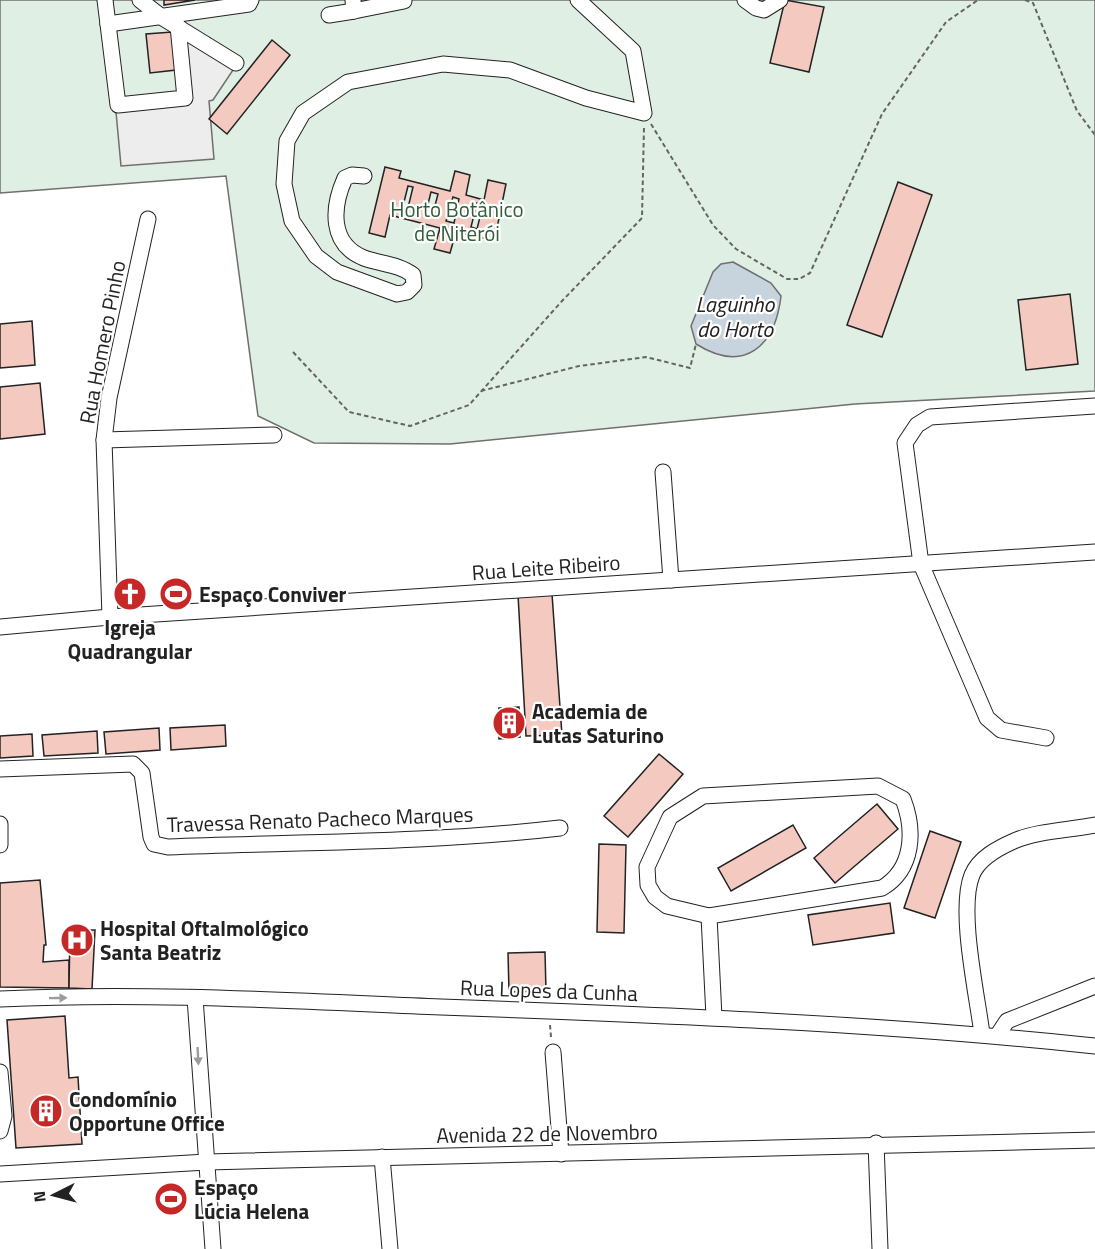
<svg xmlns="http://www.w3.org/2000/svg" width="1095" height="1249" viewBox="0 0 1095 1249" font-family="'Titillium Web',sans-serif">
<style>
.green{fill:#e0efe3;stroke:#6f6f6f;stroke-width:1.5}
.parking{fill:#ededed;stroke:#6f6f6f;stroke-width:1.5}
.water{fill:#c7d3dd;stroke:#6f6f6f;stroke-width:1.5}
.building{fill:#f3c9c0;stroke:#222;stroke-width:1.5;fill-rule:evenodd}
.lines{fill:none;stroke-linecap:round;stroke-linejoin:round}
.minor-casing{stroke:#222;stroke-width:17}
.path{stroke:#646464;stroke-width:2;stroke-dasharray:4.5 3;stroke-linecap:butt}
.minor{stroke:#fff;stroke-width:15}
.oneway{fill:#9c9c9c}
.labels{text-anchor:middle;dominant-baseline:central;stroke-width:4.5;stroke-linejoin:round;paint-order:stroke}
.park-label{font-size:21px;fill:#2f5e38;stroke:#fff}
.street-label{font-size:21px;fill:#222;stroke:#fff}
.poi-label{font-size:21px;font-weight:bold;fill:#222;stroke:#fff;text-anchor:start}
.water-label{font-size:22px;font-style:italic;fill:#222;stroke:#fff}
</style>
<rect width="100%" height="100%" fill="#fff"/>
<polygon class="green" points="0,0 1095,0 1095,391 855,404 450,444 314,443 258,416 226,176 0,193"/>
<polygon class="parking" points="183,33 235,67 213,100 209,101 214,159 121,166 116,112 189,103"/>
<path class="water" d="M733,262L771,283L781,296C775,347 744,374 696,344L691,326L713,272L721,264Z"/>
<g class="building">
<polygon points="164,0 195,0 164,5"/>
<polygon points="785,0 824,7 809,72 770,63"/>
<polygon points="172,32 176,70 150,73 146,34"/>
<polygon points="272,40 290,55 227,134 209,119"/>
<path d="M385,167L401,171L399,178L450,191L455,171L470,175L466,195L484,200L488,180L506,184L496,233L499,234L497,241L456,232L450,253L434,249L440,228L390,215L385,237L369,233ZM408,186L413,187L407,212L402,210ZM431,192L438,194L432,217L425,216ZM453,197L459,199L454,223L446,221ZM477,203L483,205L477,229L471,227Z"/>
<polygon points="898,182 932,195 882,337 847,325"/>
<polygon points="1070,294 1078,364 1026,370 1018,300"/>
<polygon points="32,321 35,365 0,368 0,324"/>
<polygon points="40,383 45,434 0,439 0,387"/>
<polygon points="552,594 562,735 526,736 518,595"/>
<polygon points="519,707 520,737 499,739 499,708"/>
<polygon points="225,725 226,746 171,750 170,728"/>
<polygon points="159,728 160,750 106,754 104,732"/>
<polygon points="97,731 98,753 44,756 42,735"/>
<polygon points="32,734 33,756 0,758 0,736"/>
<polygon points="659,754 683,774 628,837 604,816"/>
<polygon points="877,804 898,829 835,883 814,858"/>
<polygon points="793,825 806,848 731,891 718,868"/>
<polygon points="930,831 961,842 935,918 904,908"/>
<polygon points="599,844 626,845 624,933 597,932"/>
<polygon points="40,880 46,945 44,945 43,962 69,960 69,988 0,987 0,883"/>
<polygon points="890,903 894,933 813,945 808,915"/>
<polygon points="70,930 95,930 92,989 69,988"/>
<polygon points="545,952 546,991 509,992 508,953"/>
<polygon points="65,1016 69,1078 78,1077 82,1144 16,1148 7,1020"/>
</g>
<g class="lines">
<g class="minor-casing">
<g id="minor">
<polyline points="105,0 118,105 185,98 178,26"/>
<polyline points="140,0 163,18 236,63"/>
<polyline points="353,0 354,11 404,1"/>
<polyline points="745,0 756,8 764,10 780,0"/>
<polyline points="329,15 354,11"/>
<polyline points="108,24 249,4 251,0"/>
<path d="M364,176L352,175L345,178C332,207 329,244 364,258C380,264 399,264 413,275L414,285L407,292L397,294L337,272L316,256L292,221L284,184L287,141L303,113L348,82L443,64L510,70L586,98L644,113L633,51L578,0"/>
<polyline points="104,440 274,435"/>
<polyline points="663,472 671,580"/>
<polyline points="110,617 104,440 109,398 148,219"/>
<polyline points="0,627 110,617 1095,552"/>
<polyline points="1046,738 1001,730 987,718 921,564 905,443 917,425 930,417 1095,406"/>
<path d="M0,769L133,764L142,773L151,837L154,844L168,847C299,842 431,843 560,828"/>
<path d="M878,786L903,799C915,830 914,869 882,888L709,916L667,906L655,897L648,885L647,867L670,817L703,796Z"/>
<polyline points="0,824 0,845"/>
<polyline points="709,916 714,1017"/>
<polyline points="195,998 213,1249"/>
<path d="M0,999C147,992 294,1001 441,1007C659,1015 877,1023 1095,1046"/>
<path d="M982,1034C977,994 958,910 972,875C979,858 998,848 1014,841C1037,831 1070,830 1095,825"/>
<polyline points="997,1036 1007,1021 1095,986"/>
<polyline points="553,1052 561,1154"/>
<polyline points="0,1072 4,1116 0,1131"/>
<polyline points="876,1143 880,1249"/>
<polyline points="382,1157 390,1249"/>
<polyline points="0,1174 207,1162 1095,1140"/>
</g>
</g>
<g class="path">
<polyline points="1025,0 1033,3 1077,111 1095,135"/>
<polyline points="651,124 713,225 736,249 787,279 799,279 810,273 882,114 946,22 978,0"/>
<polyline points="293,352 349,412 410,426 469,405 562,301 642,218 644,127"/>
<polyline points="481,391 579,366 646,357 690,368 696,344"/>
<polyline points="550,1025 551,1037"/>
</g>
<use href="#minor" class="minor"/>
</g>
<defs><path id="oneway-solid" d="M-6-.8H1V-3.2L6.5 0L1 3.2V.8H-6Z" transform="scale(1.5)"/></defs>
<g class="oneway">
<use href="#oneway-solid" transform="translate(58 998) rotate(-1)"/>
<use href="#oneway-solid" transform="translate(198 1056) rotate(87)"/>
</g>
<defs>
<g id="church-disc" transform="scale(1.725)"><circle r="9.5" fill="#c62828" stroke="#fff"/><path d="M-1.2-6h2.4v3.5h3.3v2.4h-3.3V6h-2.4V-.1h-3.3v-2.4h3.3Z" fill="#fff"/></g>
<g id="stadium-disc" transform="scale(1.725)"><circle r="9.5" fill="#c62828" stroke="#fff"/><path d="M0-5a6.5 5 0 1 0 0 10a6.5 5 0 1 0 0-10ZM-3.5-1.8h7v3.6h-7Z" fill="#fff"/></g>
<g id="building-disc" transform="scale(1.725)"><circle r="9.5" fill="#c62828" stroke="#fff"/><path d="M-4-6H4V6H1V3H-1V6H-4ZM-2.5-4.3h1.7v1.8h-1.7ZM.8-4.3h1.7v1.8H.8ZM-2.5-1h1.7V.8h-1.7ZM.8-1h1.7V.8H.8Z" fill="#fff"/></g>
<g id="hospital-disc" transform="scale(1.725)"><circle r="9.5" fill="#c62828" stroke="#fff"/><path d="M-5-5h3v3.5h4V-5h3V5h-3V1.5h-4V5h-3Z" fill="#fff"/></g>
</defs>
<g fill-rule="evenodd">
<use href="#church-disc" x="130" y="594"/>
<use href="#stadium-disc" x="176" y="594"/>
<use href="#building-disc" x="509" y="723"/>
<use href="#hospital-disc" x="77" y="940"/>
<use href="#building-disc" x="46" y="1111"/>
<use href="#stadium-disc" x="171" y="1199"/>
</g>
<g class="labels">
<g class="park-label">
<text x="457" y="209">Horto Botânico<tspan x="457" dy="24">de Niterói</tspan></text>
</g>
<g class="street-label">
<text transform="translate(102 342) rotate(-79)">Rua Homero Pinho</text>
<text transform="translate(546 567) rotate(-4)">Rua Leite Ribeiro</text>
<text transform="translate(320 819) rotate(-2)">Travessa Renato Pacheco Marques</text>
<text transform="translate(549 990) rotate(2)">Rua Lopes da Cunha</text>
<text transform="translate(547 1133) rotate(-1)">Avenida 22 de Novembro</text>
</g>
<g class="poi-label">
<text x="199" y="594">Espaço Conviver</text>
<text x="130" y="627" text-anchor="middle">Igreja<tspan x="130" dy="24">Quadrangular</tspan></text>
<text x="532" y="711">Academia de<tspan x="532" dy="24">Lutas Saturino</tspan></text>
<text x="100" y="928">Hospital Oftalmológico<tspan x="100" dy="24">Santa Beatriz</tspan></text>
<text x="69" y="1099">Condomínio<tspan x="69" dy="24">Opportune Office</tspan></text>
<text x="194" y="1187">Espaço<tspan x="194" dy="24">Lúcia Helena</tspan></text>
</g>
<g class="water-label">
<text x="735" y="304">Laguinho<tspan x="735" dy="25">do Horto</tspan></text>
</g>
</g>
<g transform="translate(54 1195) rotate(264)" stroke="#ffffff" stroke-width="4.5" paint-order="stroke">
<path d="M0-4.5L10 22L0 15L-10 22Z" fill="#222222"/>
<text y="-9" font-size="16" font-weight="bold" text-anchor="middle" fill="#222222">N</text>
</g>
</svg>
